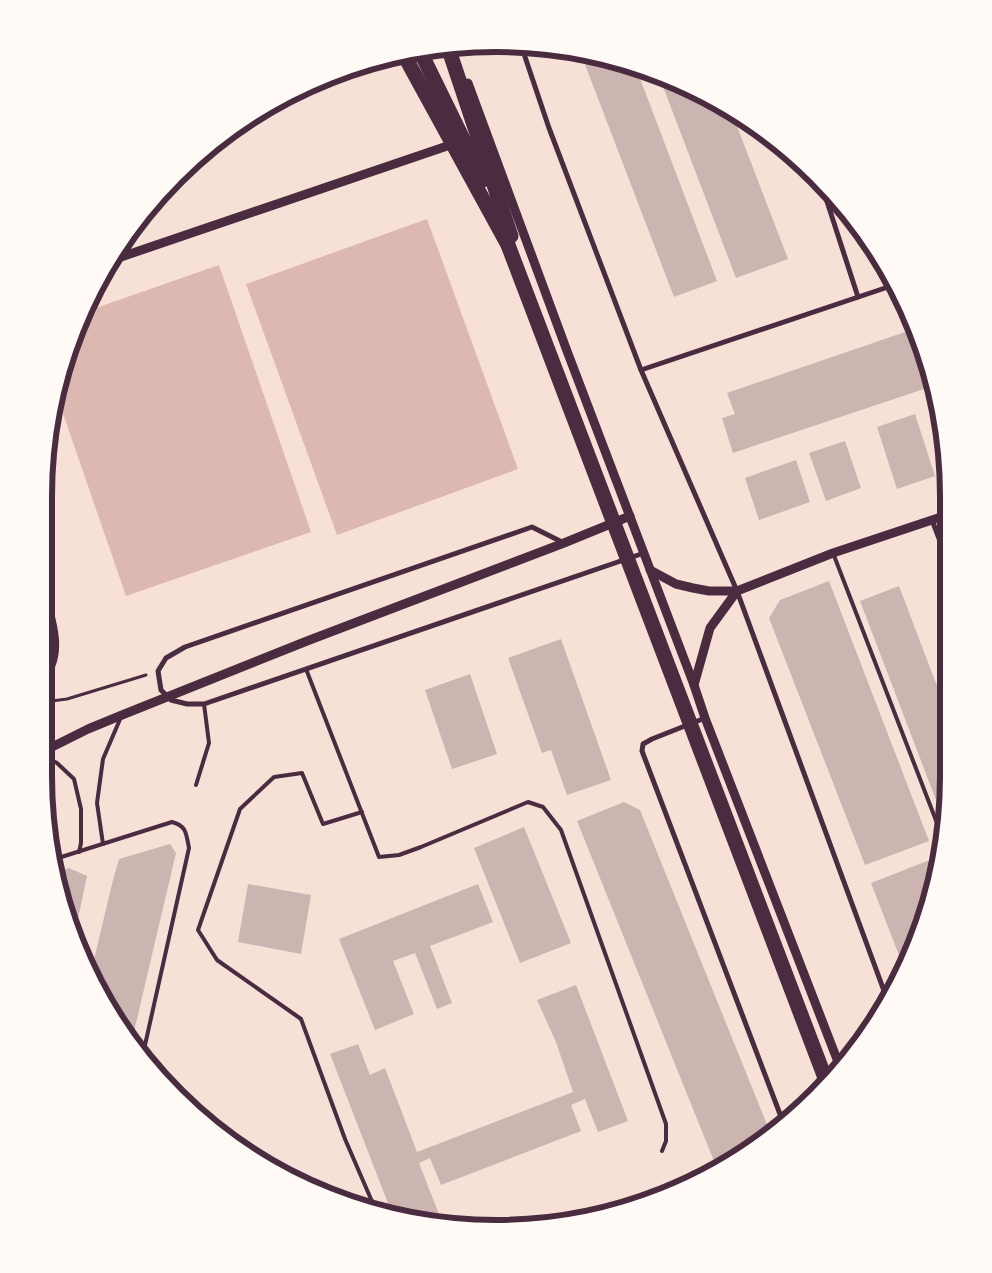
<svg xmlns="http://www.w3.org/2000/svg" width="992" height="1273" viewBox="0 0 992 1273" font-family="'Playfair Display',serif">
<style>
.water{fill:#dcb8b0}
.building{fill:#ccb4b1}
.lines{fill:none;stroke-linecap:round;stroke-linejoin:round}
.path{stroke:#4a2c40;stroke-width:3}
.service{stroke:#4a2c40;stroke-width:4}
.minor{stroke:#4a2c40;stroke-width:5}
.tertiary{stroke:#4a2c40;stroke-width:9}
.motorway{stroke:#4a2c40;stroke-width:15}
.rim{fill:none;stroke:#4a2c40;stroke-width:6}
</style>
<rect width="100%" height="100%" fill="#f7e1d7"/>
<g class="water">
<polygon points="427,219 518,469 337,535 246,284"/>
<polygon points="219,265 311,532 126,596 58,399 68,351 90,310"/>
</g>
<g class="building">
<polygon points="581,54 613,59 636,68 717,281 674,297"/>
<polygon points="659,76 696,90 732,113 788,259 736,278"/>
<polygon points="908,331 927,388 733,453 722,418 735,414 727,393"/>
<polygon points="936,408 942,439 941,439 930,410"/>
<polygon points="915,414 935,476 897,489 877,427"/>
<polygon points="845,441 861,488 826,501 809,453"/>
<polygon points="796,460 810,502 759,520 745,478"/>
<polygon points="829,581 929,841 865,865 769,618 780,600"/>
<polygon points="899,586 948,715 948,777 944,821 860,601"/>
<polygon points="561,639 611,780 567,795 551,750 542,753 508,658"/>
<polygon points="470,674 497,754 452,769 425,690"/>
<polygon points="624,802 640,810 770,1132 752,1146 714,1161 577,821"/>
<polygon points="524,827 571,943 520,963 474,848"/>
<polygon points="170,844 176,853 132,1040 104,1003 91,972 112,884 119,859"/>
<polygon points="940,856 940,865 914,950 904,968 871,883"/>
<polygon points="69,868 87,876 75,933 59,894 56,872"/>
<polygon points="248,884 311,895 301,954 238,942"/>
<polygon points="478,884 493,922 430,946 452,1003 437,1009 415,953 393,961 414,1014 375,1030 339,939"/>
<polygon points="576,985 628,1121 598,1132 585,1099 571,1105 581,1131 441,1185 430,1158 419,1163 442,1222 393,1216 330,1054 358,1044 370,1075 385,1068 417,1152 573,1092 556,1042 537,1000"/>
</g>
<g class="lines">
<polyline class="path" points="44,702 67,699 146,675"/>
<g class="service">
<polyline points="833,553 942,836"/>
<polyline points="306,669 379,857 399,855 421,847 528,802 543,807 561,830 666,1124 666,1141 662,1151"/>
<polyline points="44,756 57,763 74,779 81,809 81,843 79,852"/>
<polyline points="196,785 209,743 204,704"/>
<polyline points="362,812 323,824 302,773 274,777 240,809 198,930 217,960 301,1019 345,1139 377,1213"/>
<polyline points="103,844 97,803 103,759 121,717"/>
<path d="M55,859L172,822C187,826 186,834 189,848L143,1054"/>
</g>
<g class="minor">
<polyline points="521,45 549,128 641,370 737,591 887,999"/>
<polyline points="821,183 858,297"/>
<polyline points="641,370 894,285"/>
<polyline points="932,520 948,562"/>
<polyline points="564,543 532,527 185,647 166,658 158,671 161,690 171,700 187,704 204,704 644,553"/>
<polyline points="705,718 652,739 643,744 642,751 783,1122"/>
</g>
<g class="tertiary">
<polyline points="468,83 567,351 694,685 705,718 840,1067"/>
<polyline points="118,258 456,143"/>
<polyline points="650,570 676,584 693,588 709,591 737,591 833,553 947,515"/>
<path d="M44,677C64,653 51,619 44,593"/>
<polyline points="694,685 710,628 737,591"/>
<polyline points="44,751 88,729 122,715 307,641 564,543 630,516"/>
</g>
<g class="motorway">
<polyline points="448,47 511,236"/>
<polyline points="420,51 483,180"/>
<polyline points="404,55 508,245 827,1083"/>
</g>
</g>
<path d="M0 0H992V1273H0ZM496 52H496A444 444 0 0 1 940 496V776A444 444 0 0 1 496 1220H496A444 444 0 0 1 52 776V496A444 444 0 0 1 496 52Z" fill="#fffaf5" fill-rule="evenodd"/>
<path class="rim" d="M496 52H496A444 444 0 0 1 940 496V776A444 444 0 0 1 496 1220H496A444 444 0 0 1 52 776V496A444 444 0 0 1 496 52Z"/>
</svg>
